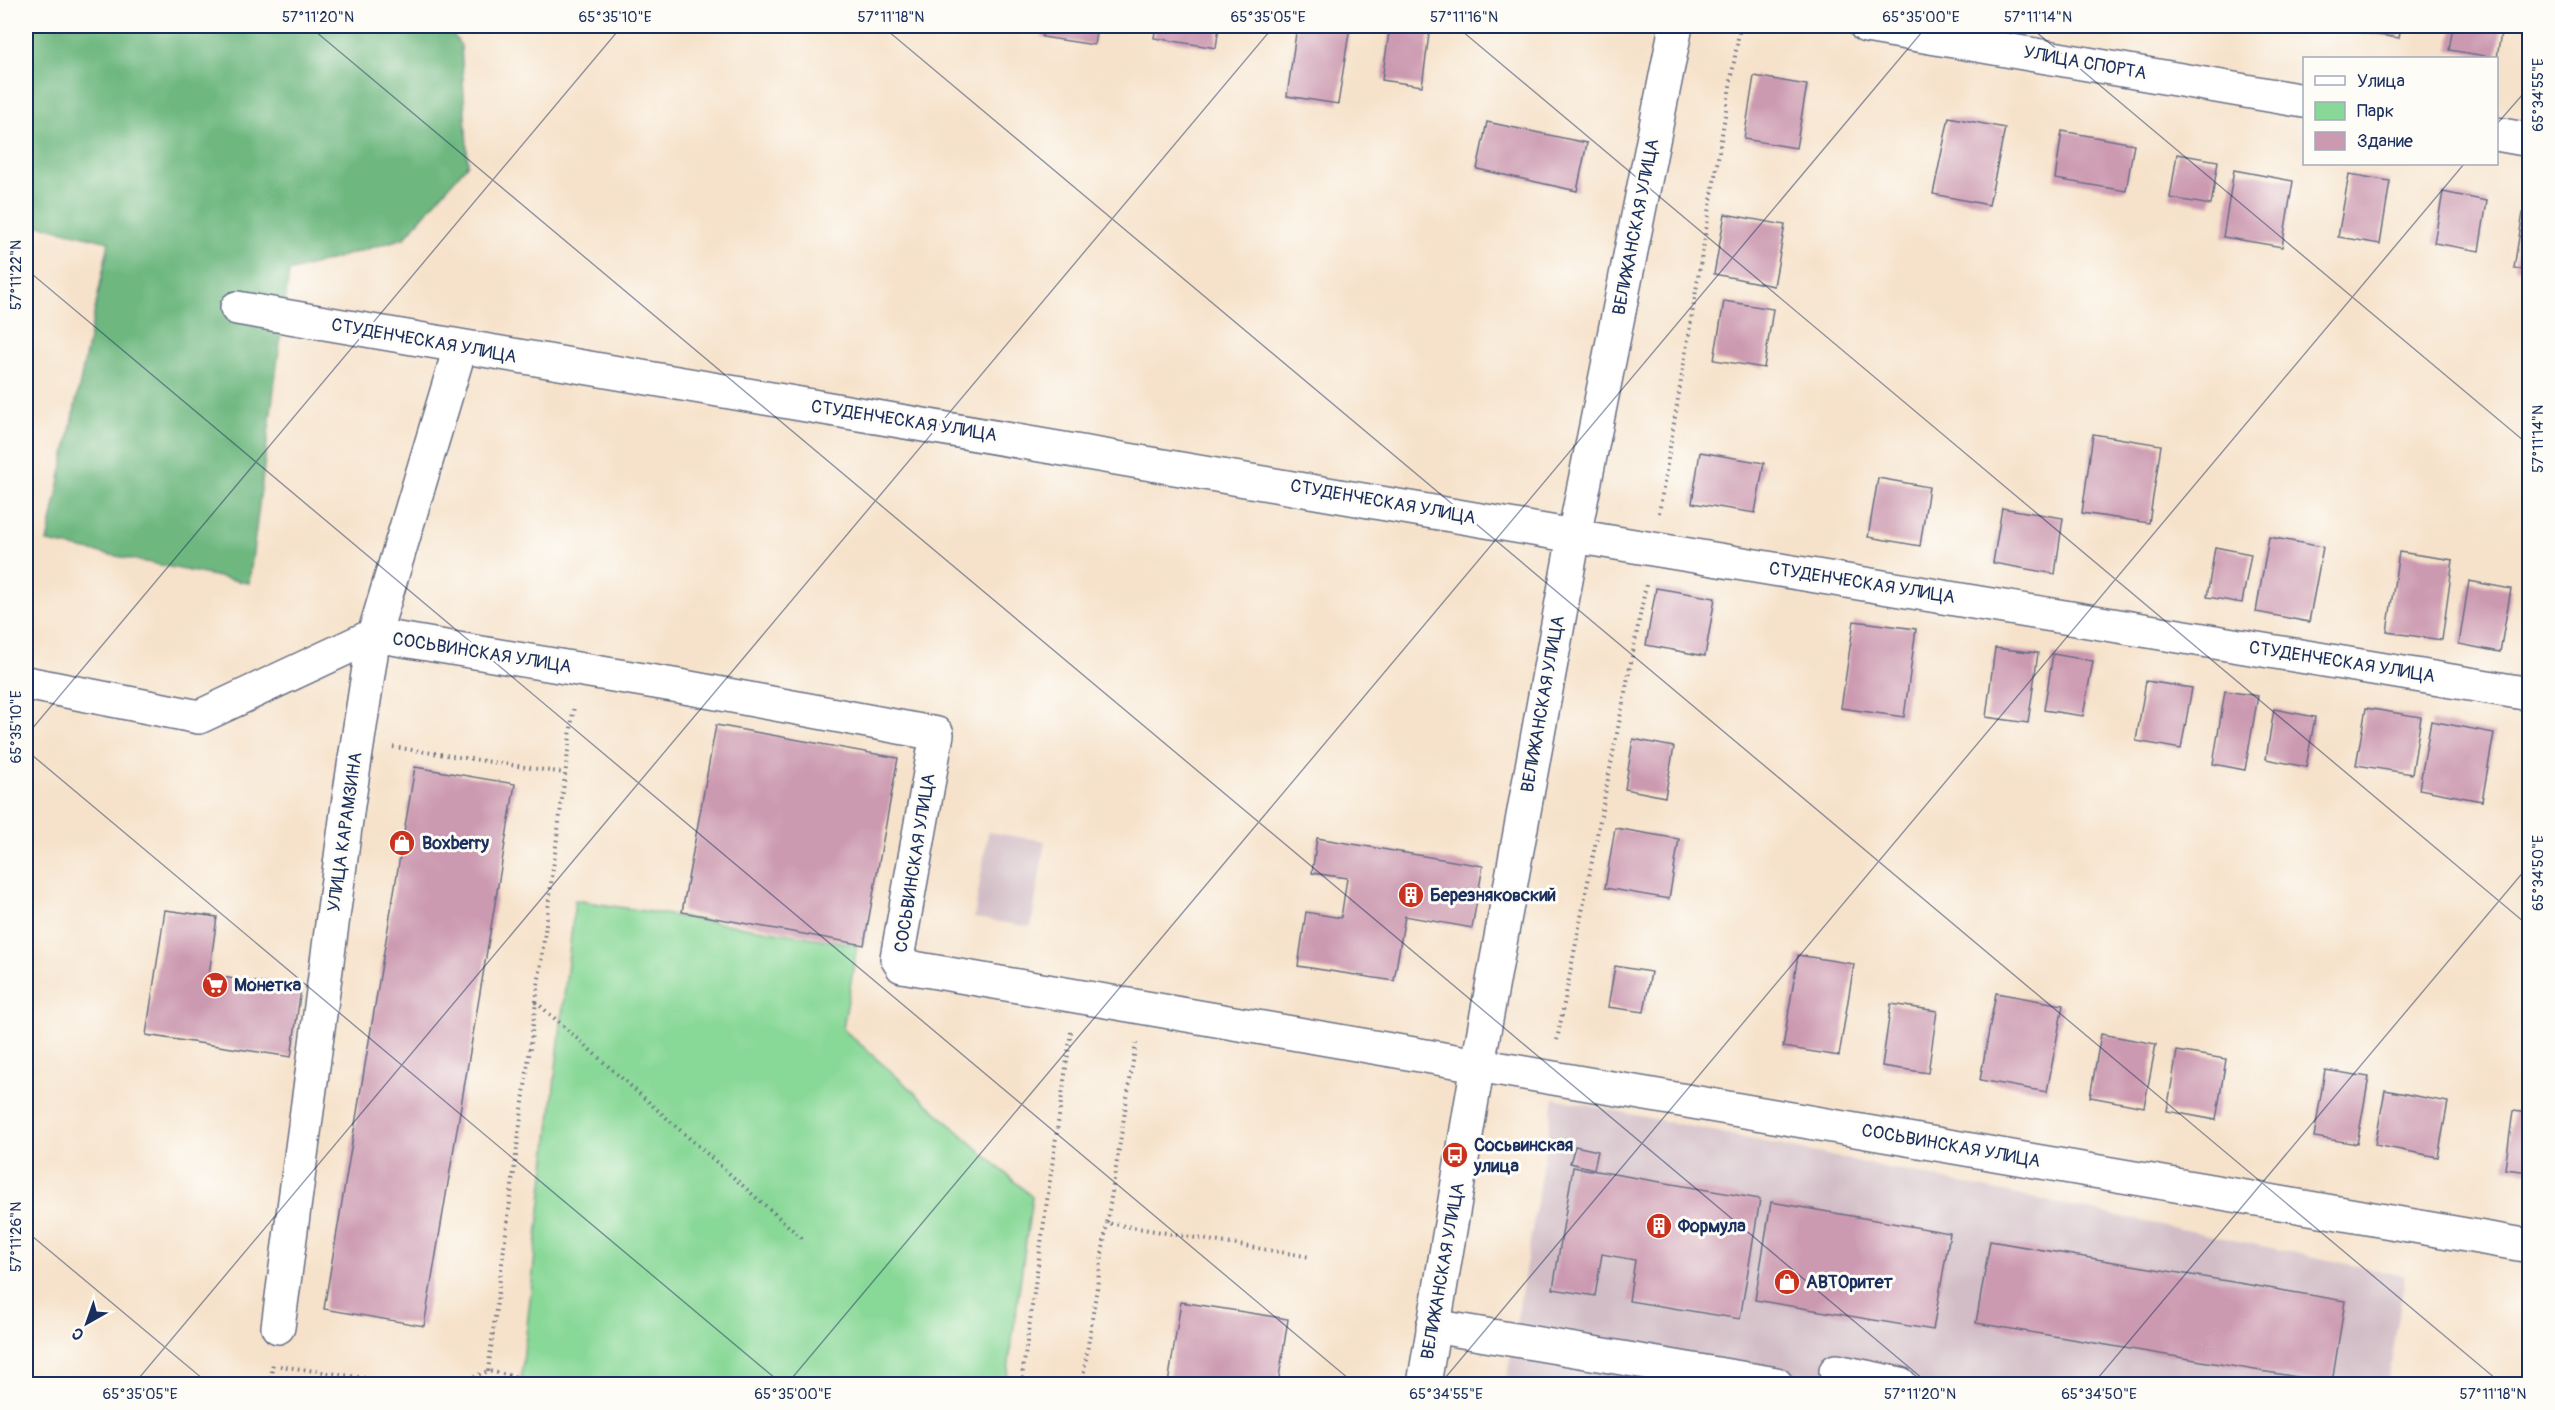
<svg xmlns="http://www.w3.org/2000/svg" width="2555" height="1410" viewBox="0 0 2555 1410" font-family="Pangolin,sans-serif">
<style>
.industrial{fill:#d2bdc6}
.green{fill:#88d897;stroke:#52847a;stroke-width:1.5}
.forest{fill:#6eb880;stroke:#44746f;stroke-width:1.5}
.building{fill:#cc9ab0}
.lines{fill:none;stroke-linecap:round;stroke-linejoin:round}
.minor-casing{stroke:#686e84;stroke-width:36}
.path{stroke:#686e84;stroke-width:4;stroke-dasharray:1.5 4.5;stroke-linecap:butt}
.minor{stroke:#fff;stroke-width:33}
.ticks{fill:none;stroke:#1b2f5e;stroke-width:1.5;stroke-opacity:0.45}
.labels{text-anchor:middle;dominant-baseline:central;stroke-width:6;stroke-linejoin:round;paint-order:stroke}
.street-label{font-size:18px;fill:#1b2f5e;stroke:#fdfcf7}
.poi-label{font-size:18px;font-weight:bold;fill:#1b2f5e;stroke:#fdfcf7;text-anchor:start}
.neatline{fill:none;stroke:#1b2f5e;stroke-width:2}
.ticks-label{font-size:15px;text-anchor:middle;fill:#1b2f5e}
</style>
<rect width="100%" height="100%" fill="#fdfcf7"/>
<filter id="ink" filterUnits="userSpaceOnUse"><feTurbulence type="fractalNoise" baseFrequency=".0167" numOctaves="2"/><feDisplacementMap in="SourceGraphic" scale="12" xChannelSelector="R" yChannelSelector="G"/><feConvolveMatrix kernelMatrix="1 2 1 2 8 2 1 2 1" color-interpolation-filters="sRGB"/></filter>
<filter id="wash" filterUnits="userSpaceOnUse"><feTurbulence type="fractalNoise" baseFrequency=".008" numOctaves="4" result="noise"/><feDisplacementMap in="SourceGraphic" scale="24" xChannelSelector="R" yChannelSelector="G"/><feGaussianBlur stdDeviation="1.35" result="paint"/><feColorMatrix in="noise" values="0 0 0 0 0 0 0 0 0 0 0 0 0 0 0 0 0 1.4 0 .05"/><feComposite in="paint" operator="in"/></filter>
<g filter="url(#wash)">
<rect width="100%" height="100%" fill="#f6e2ca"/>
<g class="industrial">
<polygon points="988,832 1045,841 1031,927 974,918"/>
<polygon points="1554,1098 2405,1276 2388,1384 1506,1384"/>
</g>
<polygon class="green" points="575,900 857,945 843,1029 1032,1197 1006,1384 529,1384 521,1379"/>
<polygon class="forest" points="26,26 447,26 461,46 468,164 404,238 289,272 249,583 47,542 109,242 26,222"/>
<g id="blocks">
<g class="building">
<polygon points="1044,26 1097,26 1094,45 1042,37"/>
<polygon points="1156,26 1219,26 1216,48 1154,38"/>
<polygon points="1297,26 1350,26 1338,104 1287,96"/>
<polygon points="1390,26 1430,27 1422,86 1382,80"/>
<polygon points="2359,26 2401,26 2399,38 2358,32"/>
<polygon points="2453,26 2502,26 2497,58 2449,50"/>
<polygon points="1754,76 1807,85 1796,148 1744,139"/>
<polygon points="1949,117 2005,128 1989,205 1933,194"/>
<polygon points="1487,122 1587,143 1577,191 1477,169"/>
<polygon points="2062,131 2134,144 2126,191 2055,179"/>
<polygon points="2177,154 2218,161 2211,205 2170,198"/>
<polygon points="2234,170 2293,181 2282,247 2223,237"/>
<polygon points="2349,174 2390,181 2380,244 2338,237"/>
<polygon points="2443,192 2487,201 2479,251 2434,243"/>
<polygon points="2523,213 2530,214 2530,271 2514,268"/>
<polygon points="1725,214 1785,225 1774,286 1714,274"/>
<polygon points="1724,301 1773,309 1764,368 1714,360"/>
<polygon points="2093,434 2161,445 2149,523 2082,513"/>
<polygon points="1700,452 1764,463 1755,513 1692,503"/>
<polygon points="1878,478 1929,487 1920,546 1868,537"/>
<polygon points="2002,508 2063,518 2055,574 1993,563"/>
<polygon points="2269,537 2323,547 2309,622 2256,612"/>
<polygon points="2215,547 2251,554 2242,603 2207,597"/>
<polygon points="2399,552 2453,560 2442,640 2387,632"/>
<polygon points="2469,581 2511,589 2500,652 2459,644"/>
<polygon points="1656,588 1715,598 1705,656 1646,645"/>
<polygon points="1854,621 1916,629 1904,717 1841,708"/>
<polygon points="1995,648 2038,653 2028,723 1986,717"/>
<polygon points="2053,654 2093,661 2083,716 2044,710"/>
<polygon points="2146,681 2192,688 2181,749 2136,741"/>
<polygon points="2225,691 2258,696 2245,770 2213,764"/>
<polygon points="2366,708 2421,717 2412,774 2356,765"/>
<polygon points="2274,709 2315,717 2306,767 2266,759"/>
<polygon points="2431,721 2494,733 2482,801 2419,789"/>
<polygon points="716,725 898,758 864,945 682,912"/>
<polygon points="1633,739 1674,747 1665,797 1625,789"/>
<polygon points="415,767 515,784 424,1326 324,1309"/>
<polygon points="1615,828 1679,839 1669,899 1605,888"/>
<polygon points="1317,838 1483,866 1472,928 1405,916 1394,981 1298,966 1306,912 1341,918 1347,878 1312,873"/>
<polygon points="165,910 217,917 209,975 301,989 291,1057 146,1035"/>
<polygon points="1798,955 1854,964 1839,1056 1783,1047"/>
<polygon points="1615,966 1651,972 1644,1012 1608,1007"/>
<polygon points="1996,993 2063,1005 2047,1092 1980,1080"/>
<polygon points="1891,1004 1937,1011 1928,1073 1882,1066"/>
<polygon points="2101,1034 2156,1044 2144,1107 2090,1097"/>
<polygon points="2177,1051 2226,1059 2216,1120 2167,1111"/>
<polygon points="2325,1070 2369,1077 2357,1144 2314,1137"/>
<polygon points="2385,1090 2448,1102 2438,1157 2375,1145"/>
<polygon points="2513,1111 2530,1113 2530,1172 2505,1169"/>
<polygon points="1575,1146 1598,1151 1594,1169 1570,1163"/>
<polygon points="1573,1167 1760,1199 1740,1319 1629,1301 1635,1260 1602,1254 1595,1296 1553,1289"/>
<polygon points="1771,1202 1950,1233 1933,1330 1755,1300"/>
<polygon points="1990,1241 2345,1301 2332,1383 1976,1323"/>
<polygon points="1181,1302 1288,1319 1278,1384 1168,1384"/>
</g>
</g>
</g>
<g filter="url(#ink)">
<use href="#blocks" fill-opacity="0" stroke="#686e84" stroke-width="1.5"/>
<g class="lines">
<g class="minor-casing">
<g id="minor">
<polyline points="1866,26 2304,101"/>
<polyline points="2496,134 2530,140"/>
<polyline points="237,308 1574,536 2530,694"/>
<polyline points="26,683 199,717 374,635 679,686 937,734 897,958 902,966 2530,1246"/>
<polyline points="1433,1326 1776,1384"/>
<polyline points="278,1327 348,805 374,635 460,348"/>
<polyline points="1836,1371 1900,1384"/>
<polyline points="1424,1384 1478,1064 1574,536 1676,26"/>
</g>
</g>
<g class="path">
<polyline points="1659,513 1740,26"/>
<polyline points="393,747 564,773"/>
<polyline points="536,1002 574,705"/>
<polyline points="1557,1040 1646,585"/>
<polyline points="1136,1043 1107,1223 1310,1257"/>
<polyline points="280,1366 407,1384"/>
<polyline points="488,1371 536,1002 804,1240"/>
<polyline points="270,1384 273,1363"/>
<polyline points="457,1384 488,1371 551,1384"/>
<polyline points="1021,1384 1071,1032"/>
<polyline points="1082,1384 1107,1223"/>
</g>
<use href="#minor" class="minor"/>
</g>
</g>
<path class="ticks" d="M309,26L1929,1384M882,26L2502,1384M1456,26L2530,927M2029,26L2530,446M2496,125L2530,86M26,269L1355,1384M26,736L622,26M26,750L782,1384M26,1231L209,1384M134,1384L1274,26M787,1384L1927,26M1440,1384L2464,164M2093,1384L2530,864"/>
<defs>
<g id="shop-disc" transform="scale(1.35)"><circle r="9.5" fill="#c8321e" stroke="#fdfcf7"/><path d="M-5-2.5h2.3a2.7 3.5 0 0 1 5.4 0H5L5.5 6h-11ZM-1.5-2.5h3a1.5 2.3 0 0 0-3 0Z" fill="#fff"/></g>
<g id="building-disc" transform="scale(1.35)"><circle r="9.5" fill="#c8321e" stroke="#fdfcf7"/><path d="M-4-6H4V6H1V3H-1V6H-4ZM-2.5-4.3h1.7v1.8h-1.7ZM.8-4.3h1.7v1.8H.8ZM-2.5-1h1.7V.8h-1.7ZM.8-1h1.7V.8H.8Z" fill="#fff"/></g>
<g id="supermarket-disc" transform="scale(1.35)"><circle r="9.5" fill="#c8321e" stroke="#fdfcf7"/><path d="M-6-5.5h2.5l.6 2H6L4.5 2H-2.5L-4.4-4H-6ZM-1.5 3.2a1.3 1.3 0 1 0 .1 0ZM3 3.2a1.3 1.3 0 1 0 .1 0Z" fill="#fff"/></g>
<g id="bus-disc" transform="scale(1.35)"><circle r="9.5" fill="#c8321e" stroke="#fdfcf7"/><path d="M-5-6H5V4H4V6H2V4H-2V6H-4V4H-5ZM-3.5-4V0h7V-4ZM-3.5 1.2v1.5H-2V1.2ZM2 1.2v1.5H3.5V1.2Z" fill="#fff"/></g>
</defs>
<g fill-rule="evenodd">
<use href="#shop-disc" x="402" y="843"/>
<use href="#building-disc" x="1411" y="895"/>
<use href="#supermarket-disc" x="215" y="985"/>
<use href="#bus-disc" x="1455" y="1155"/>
<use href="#building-disc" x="1659" y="1226"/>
<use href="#shop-disc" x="1787" y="1282"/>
</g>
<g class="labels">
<g class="street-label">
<text transform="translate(2085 63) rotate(10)">УЛИЦА СПОРТА</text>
<text transform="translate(1636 227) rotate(-79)">ВЕЛИЖАНСКАЯ УЛИЦА</text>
<text transform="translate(424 341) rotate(10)">СТУДЕНЧЕСКАЯ УЛИЦА</text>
<text transform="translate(904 421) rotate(9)">СТУДЕНЧЕСКАЯ УЛИЦА</text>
<text transform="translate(1383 502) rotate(10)">СТУДЕНЧЕСКАЯ УЛИЦА</text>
<text transform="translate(1862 583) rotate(9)">СТУДЕНЧЕСКАЯ УЛИЦА</text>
<text transform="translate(482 653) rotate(9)">СОСЬВИНСКАЯ УЛИЦА</text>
<text transform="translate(2342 662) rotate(9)">СТУДЕНЧЕСКАЯ УЛИЦА</text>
<text transform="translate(1543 704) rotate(-80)">ВЕЛИЖАНСКАЯ УЛИЦА</text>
<text transform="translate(345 832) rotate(-82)">УЛИЦА КАРАМЗИНА</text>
<text transform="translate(915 863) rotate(-81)">СОСЬВИНСКАЯ УЛИЦА</text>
<text transform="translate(1951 1146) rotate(10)">СОСЬВИНСКАЯ УЛИЦА</text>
<text transform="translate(1443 1271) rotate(-80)">ВЕЛИЖАНСКАЯ УЛИЦА</text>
</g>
<g class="poi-label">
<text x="422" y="843">Boxberry</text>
<text x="1430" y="895">Березняковский</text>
<text x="234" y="985">Монетка</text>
<text x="1474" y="1145">Сосьвинская<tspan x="1474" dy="21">улица</tspan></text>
<text x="1678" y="1226">Формула</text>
<text x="1806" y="1282">АВТОритет</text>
</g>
</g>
<rect width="2555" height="1410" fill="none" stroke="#fdfcf7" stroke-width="66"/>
<rect x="2303" y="57" width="195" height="108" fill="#fdfcf7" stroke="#a3aaba" stroke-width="1.5"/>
<rect x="2315" y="76" width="30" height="9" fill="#ffffff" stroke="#a3aaba" stroke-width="1.5"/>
<text x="2357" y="87" font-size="18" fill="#1b2f5e">Улица</text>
<rect x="2315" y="102" width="30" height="18" fill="#88d897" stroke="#a3aaba" stroke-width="1.5"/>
<text x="2357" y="117" font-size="18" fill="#1b2f5e">Парк</text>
<rect x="2315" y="132" width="30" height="18" fill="#cc9ab0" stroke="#a3aaba" stroke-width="1.5"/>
<text x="2357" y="147" font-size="18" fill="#1b2f5e">Здание</text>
<g transform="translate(87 1323) rotate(220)" stroke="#fdfcf7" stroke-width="4.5" paint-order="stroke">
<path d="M0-4.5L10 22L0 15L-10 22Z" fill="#1b2f5e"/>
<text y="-9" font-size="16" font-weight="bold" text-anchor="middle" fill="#1b2f5e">С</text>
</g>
<rect x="33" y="33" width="2489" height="1344" class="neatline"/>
<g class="ticks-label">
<text x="318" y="22">57°11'20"N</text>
<text x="615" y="22">65°35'10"E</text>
<text x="891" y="22">57°11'18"N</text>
<text x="1268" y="22">65°35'05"E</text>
<text x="1464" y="22">57°11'16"N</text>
<text x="1921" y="22">65°35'00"E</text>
<text x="2038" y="22">57°11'14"N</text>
<text transform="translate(2538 95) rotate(-90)" y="5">65°34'55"E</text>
<text transform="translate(16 275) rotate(-90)" y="5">57°11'22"N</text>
<text transform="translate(2538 439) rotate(-90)" y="5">57°11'14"N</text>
<text transform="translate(16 727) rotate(-90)" y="5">65°35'10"E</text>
<text transform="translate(2538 873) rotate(-90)" y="5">65°34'50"E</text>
<text transform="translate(16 1237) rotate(-90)" y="5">57°11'26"N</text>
<text x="140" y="1399">65°35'05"E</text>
<text x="793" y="1399">65°35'00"E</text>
<text x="1446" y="1399">65°34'55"E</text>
<text x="1920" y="1399">57°11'20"N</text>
<text x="2099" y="1399">65°34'50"E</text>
<text x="2493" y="1399">57°11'18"N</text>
</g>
</svg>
